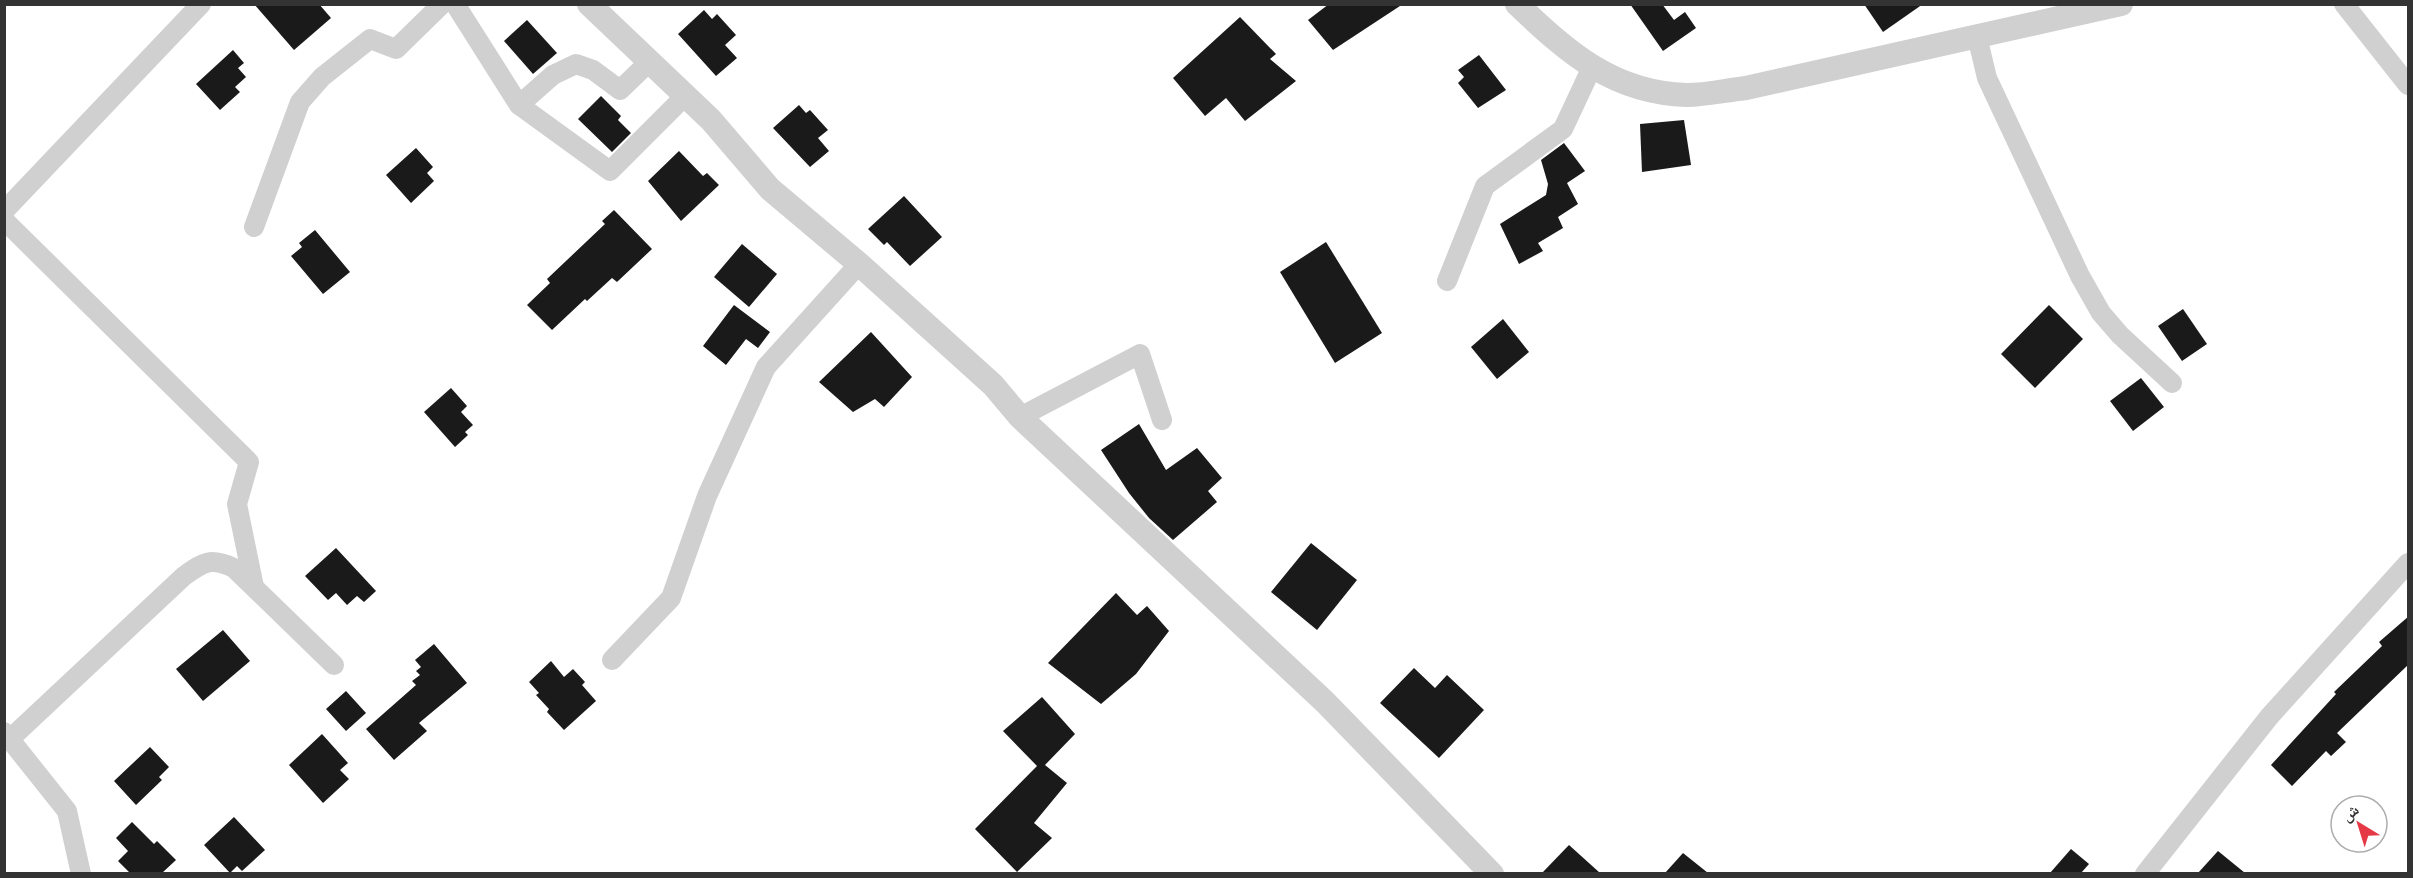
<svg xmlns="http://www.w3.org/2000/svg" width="2413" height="878" viewBox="0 0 2413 878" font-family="Karla,'Noto Naskh Arabic',sans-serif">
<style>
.building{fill:#1a1a1a}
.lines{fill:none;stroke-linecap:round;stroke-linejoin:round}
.minor{stroke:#d0d0d0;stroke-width:20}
.tertiary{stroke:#d0d0d0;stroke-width:24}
</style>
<rect width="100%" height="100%" fill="#fff"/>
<g class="building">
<polygon points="254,4 319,4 331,18 294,50"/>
<polygon points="1329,4 1403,4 1333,50 1308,20"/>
<polygon points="1630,4 1662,4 1674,20 1685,12 1696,28 1663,51"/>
<polygon points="1864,4 1923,4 1883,32"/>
<polygon points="704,10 712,19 717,14 736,35 725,45 737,58 716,76 678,34"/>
<polygon points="1240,17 1276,54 1270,59 1296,81 1245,121 1226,98 1205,116 1173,78"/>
<polygon points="527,20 557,53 533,74 504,41"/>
<polygon points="233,50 244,63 238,68 246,77 235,87 240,92 220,110 196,84"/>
<polygon points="1479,55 1506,90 1478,108 1458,83 1464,77 1458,70"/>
<polygon points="601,96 621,116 618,120 631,133 612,152 578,119"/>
<polygon points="799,105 806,113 810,110 828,130 818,138 829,151 810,167 773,128"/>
<polygon points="1684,120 1691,165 1642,172 1640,124"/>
<polygon points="1564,143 1585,171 1567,183 1578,204 1558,217 1563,228 1538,243 1543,251 1519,264 1500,224 1546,195 1548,184 1541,160"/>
<polygon points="416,148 433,167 427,173 434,181 411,203 386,175"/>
<polygon points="679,151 703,176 707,173 719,185 681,221 648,181"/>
<polygon points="904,196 942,237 910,266 887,242 884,245 868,229"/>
<polygon points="614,210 652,249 617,282 612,278 587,301 585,299 552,330 527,305 550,283 547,279 605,224 602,221"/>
<polygon points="315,230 350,272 323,294 291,256 302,247 299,243"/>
<polygon points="1326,242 1382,333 1335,363 1280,272"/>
<polygon points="742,244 777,274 749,307 714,277"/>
<polygon points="734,305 770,332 758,348 746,339 726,365 703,346"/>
<polygon points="2049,305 2083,339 2035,388 2001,354"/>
<polygon points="2183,309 2207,344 2182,361 2158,326"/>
<polygon points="1503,319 1529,352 1497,379 1471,347"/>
<polygon points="871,332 912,377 884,407 875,399 853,412 819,382"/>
<polygon points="2141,378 2164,407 2133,431 2110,401"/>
<polygon points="451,388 467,406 461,412 473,425 465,432 468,435 455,447 424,412"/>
<polygon points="1139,424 1166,470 1197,448 1222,478 1208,491 1217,502 1173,540 1149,518 1129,493 1101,450"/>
<polygon points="1311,543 1357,580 1317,630 1271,592"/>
<polygon points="336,548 376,591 364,602 357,596 347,605 336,593 328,600 305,576"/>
<polygon points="1116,593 1137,615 1147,606 1169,631 1136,674 1101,704 1048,663"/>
<polygon points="2409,616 2409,664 2337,733 2346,742 2331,756 2326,751 2292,786 2271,765 2336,694 2334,692 2382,646 2379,642"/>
<polygon points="223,630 250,661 203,701 176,669"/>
<polygon points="434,644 467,683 419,723 427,731 394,760 366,729 416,685 412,681 420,675 416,671 421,667 415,660"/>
<polygon points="551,661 564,677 573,669 585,682 582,685 596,701 564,730 547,712 549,709 536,695 539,693 529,682"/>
<polygon points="1414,668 1435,688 1447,675 1484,710 1439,758 1380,703"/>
<polygon points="346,691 366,713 346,731 326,709"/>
<polygon points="1042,697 1075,734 1045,765 1067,783 1034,823 1052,838 1017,872 975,829 1037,766 1003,731"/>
<polygon points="322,734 348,763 340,770 349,779 323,803 289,765"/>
<polygon points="150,747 169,767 159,777 162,780 136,805 114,781"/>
<polygon points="234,817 265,850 242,871 237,866 230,873 204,845"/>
<polygon points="132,822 154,844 157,841 176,860 162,873 130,873 118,861 128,851 116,838"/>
<polygon points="1569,845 1600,873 1542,873"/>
<polygon points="2071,849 2089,864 2081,873 2050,873"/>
<polygon points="2218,851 2245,873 2198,873"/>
<polygon points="1683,853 1708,873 1665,873"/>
</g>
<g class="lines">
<g class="minor">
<polyline points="455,4 519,105"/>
<polyline points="2344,4 2408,85"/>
<polyline points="1977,36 1987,78 2080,276 2101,313 2120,335 2172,383"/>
<polyline points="648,63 620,90 593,70 576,64 553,75 519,105 610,171 686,95"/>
<polyline points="4,211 201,4"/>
<polyline points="4,220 249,462 237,504 254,587"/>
<polyline points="254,227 300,102 322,77 370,39 396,49 442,4"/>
<polyline points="1447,281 1485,186 1563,129 1592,67"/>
<polyline points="1020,417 1140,354 1162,420"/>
<polyline points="612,660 671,598 707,496 766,367 859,264"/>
<polyline points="4,732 67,811 81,874"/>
<path d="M11,738L184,576C204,562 210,557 234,568L334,665"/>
<polyline points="2145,874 2269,717 2408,563"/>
</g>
<g class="tertiary">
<polyline points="589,4 711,120 770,189 859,264 993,385 1020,417 1325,702 1492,874"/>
<path d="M1517,4C1567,52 1613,93 1687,95C1706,95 1727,90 1746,88L2121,4"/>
</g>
</g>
<rect width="2413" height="878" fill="none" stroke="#333333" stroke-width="12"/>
<g transform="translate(2359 824) rotate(322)"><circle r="28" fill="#ffffff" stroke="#adadad" stroke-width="1.5"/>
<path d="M0-4.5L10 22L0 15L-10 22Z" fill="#e63946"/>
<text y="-9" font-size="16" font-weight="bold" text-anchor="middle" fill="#333333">ش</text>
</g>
</svg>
